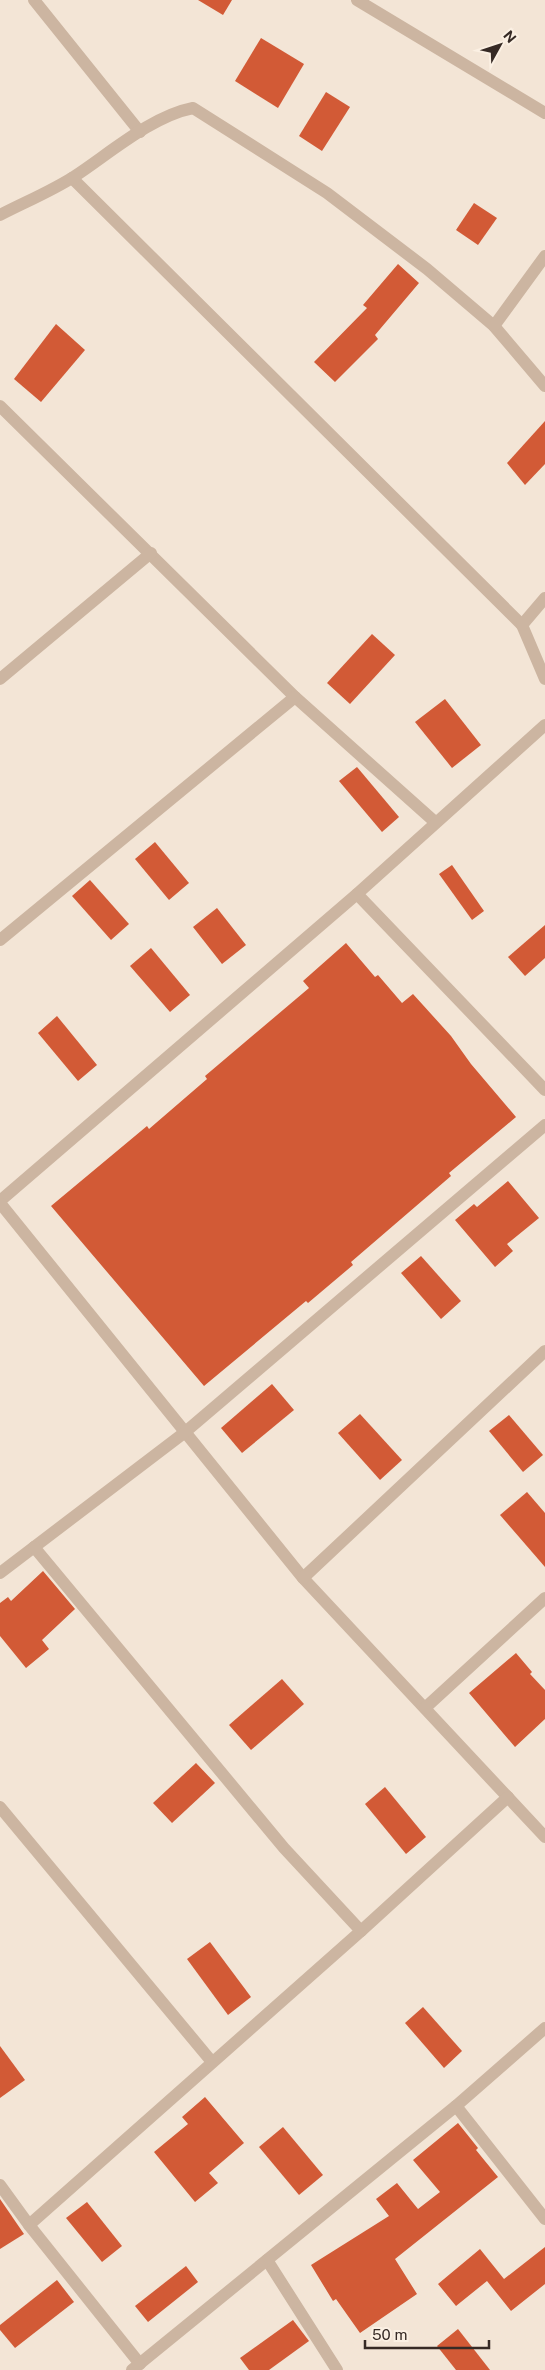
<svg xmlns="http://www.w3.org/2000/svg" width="545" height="2370" viewBox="0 0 545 2370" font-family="'Public Sans',sans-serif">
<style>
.building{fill:#d25a36}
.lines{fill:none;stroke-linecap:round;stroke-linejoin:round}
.street{stroke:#ccb5a1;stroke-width:12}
</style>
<rect width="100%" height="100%" fill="#f3e5d6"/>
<g class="building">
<polygon points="198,0 232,0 223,15"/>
<polygon points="261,38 304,64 278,108 235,81"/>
<polygon points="326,92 350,107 322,151 299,136"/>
<polygon points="474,203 497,218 478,245 456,230"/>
<polygon points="398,264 419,283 375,335 378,339 335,382 314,362 367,308 363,305"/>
<polygon points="56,324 85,350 41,402 14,379"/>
<polygon points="545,421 545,464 525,485 507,463"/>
<polygon points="372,634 395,655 350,704 327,683"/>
<polygon points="445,699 481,745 452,768 415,722"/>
<polygon points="357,767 399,817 382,832 339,781"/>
<polygon points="155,842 189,883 169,900 135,859"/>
<polygon points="452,865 484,911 472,920 439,874"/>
<polygon points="90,880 129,924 111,940 72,896"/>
<polygon points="217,908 246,945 222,964 193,927"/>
<polygon points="545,925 545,958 525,976 508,957"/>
<polygon points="346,943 375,977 378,975 402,1003 413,994 451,1036 471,1064 516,1117 449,1173 451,1176 351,1262 353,1265 308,1303 306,1301 204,1386 51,1206 147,1126 149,1129 207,1079 205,1076 309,988 303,981"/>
<polygon points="151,948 190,995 170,1012 130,966"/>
<polygon points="57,1016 97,1065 78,1081 38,1033"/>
<polygon points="508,1181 539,1218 507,1244 513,1251 495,1267 455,1220 474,1204 477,1207"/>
<polygon points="421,1256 461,1301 441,1319 401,1273"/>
<polygon points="272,1384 294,1410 242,1453 221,1428"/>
<polygon points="360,1414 402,1460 380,1480 338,1433"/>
<polygon points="509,1415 543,1455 523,1472 489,1431"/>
<polygon points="527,1492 545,1513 545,1567 500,1515"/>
<polygon points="43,1571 75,1609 42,1640 49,1649 26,1668 0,1636 0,1603 8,1597 11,1601"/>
<polygon points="516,1653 532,1672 530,1674 545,1690 545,1719 515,1747 469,1693"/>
<polygon points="282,1679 304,1704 251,1750 229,1725"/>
<polygon points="196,1763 215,1783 172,1823 153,1803"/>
<polygon points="385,1787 426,1837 406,1854 365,1804"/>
<polygon points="210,1942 251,1997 228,2015 187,1959"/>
<polygon points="423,2007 462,2051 444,2068 405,2023"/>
<polygon points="0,2046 25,2080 0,2098"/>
<polygon points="205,2097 244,2143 209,2173 218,2183 195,2202 154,2152 188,2124 182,2117"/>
<polygon points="458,2123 478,2148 476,2150 498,2177 395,2259 417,2294 360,2333 336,2299 333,2301 311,2265 389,2216 376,2199 397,2183 418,2209 440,2192 413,2160"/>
<polygon points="283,2127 323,2175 299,2195 259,2147"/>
<polygon points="0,2199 24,2234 0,2249"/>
<polygon points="87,2202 122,2246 102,2262 66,2218"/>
<polygon points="545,2247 545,2284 511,2311 487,2281 456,2306 438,2284 480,2249 504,2279"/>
<polygon points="186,2266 198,2282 148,2322 135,2306"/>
<polygon points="57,2280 74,2302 15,2348 0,2330 0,2325"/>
<polygon points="293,2320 309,2341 269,2370 249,2370 240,2358"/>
<polygon points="458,2329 490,2370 456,2370 437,2346"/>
</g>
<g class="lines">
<g class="street">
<polyline points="34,0 140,132"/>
<polyline points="357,0 545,113"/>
<polyline points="72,178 522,625 545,679"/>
<path d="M0,215C25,202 52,191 75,176C110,153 152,116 193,108L327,193L427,269L494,326L545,386"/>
<polyline points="494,326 545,256"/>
<polyline points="0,406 295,697 435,822"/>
<polyline points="522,625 545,598"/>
<polyline points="0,679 151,553"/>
<polyline points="357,894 545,1090"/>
<polyline points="0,940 295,697"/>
<polyline points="0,1201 357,894 545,725"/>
<polyline points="0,1203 303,1578 545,1837"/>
<polyline points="0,1573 184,1433 545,1125"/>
<polyline points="303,1578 545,1351"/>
<polyline points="425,1708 545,1598"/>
<polyline points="0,1807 212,2062"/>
<polyline points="361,1931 508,1797"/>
<polyline points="456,2106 545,2219"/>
<polyline points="0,2185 29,2225 140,2364"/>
<polyline points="29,2225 361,1931 284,1848 34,1547"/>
<polyline points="267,2260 337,2370"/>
<polyline points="132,2370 456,2106 545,2028"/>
</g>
</g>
<g transform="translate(500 45) rotate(50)" stroke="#fbf0e3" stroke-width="4" paint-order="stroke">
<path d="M0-4L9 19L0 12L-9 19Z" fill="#362a25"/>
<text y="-8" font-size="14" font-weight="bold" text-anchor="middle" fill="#362a25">N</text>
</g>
<path d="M365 2340v8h124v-8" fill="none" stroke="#362a25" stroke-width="2.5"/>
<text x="372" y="2340" font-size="15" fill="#362a25" stroke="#fbf0e3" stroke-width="4" paint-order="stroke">50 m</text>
</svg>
